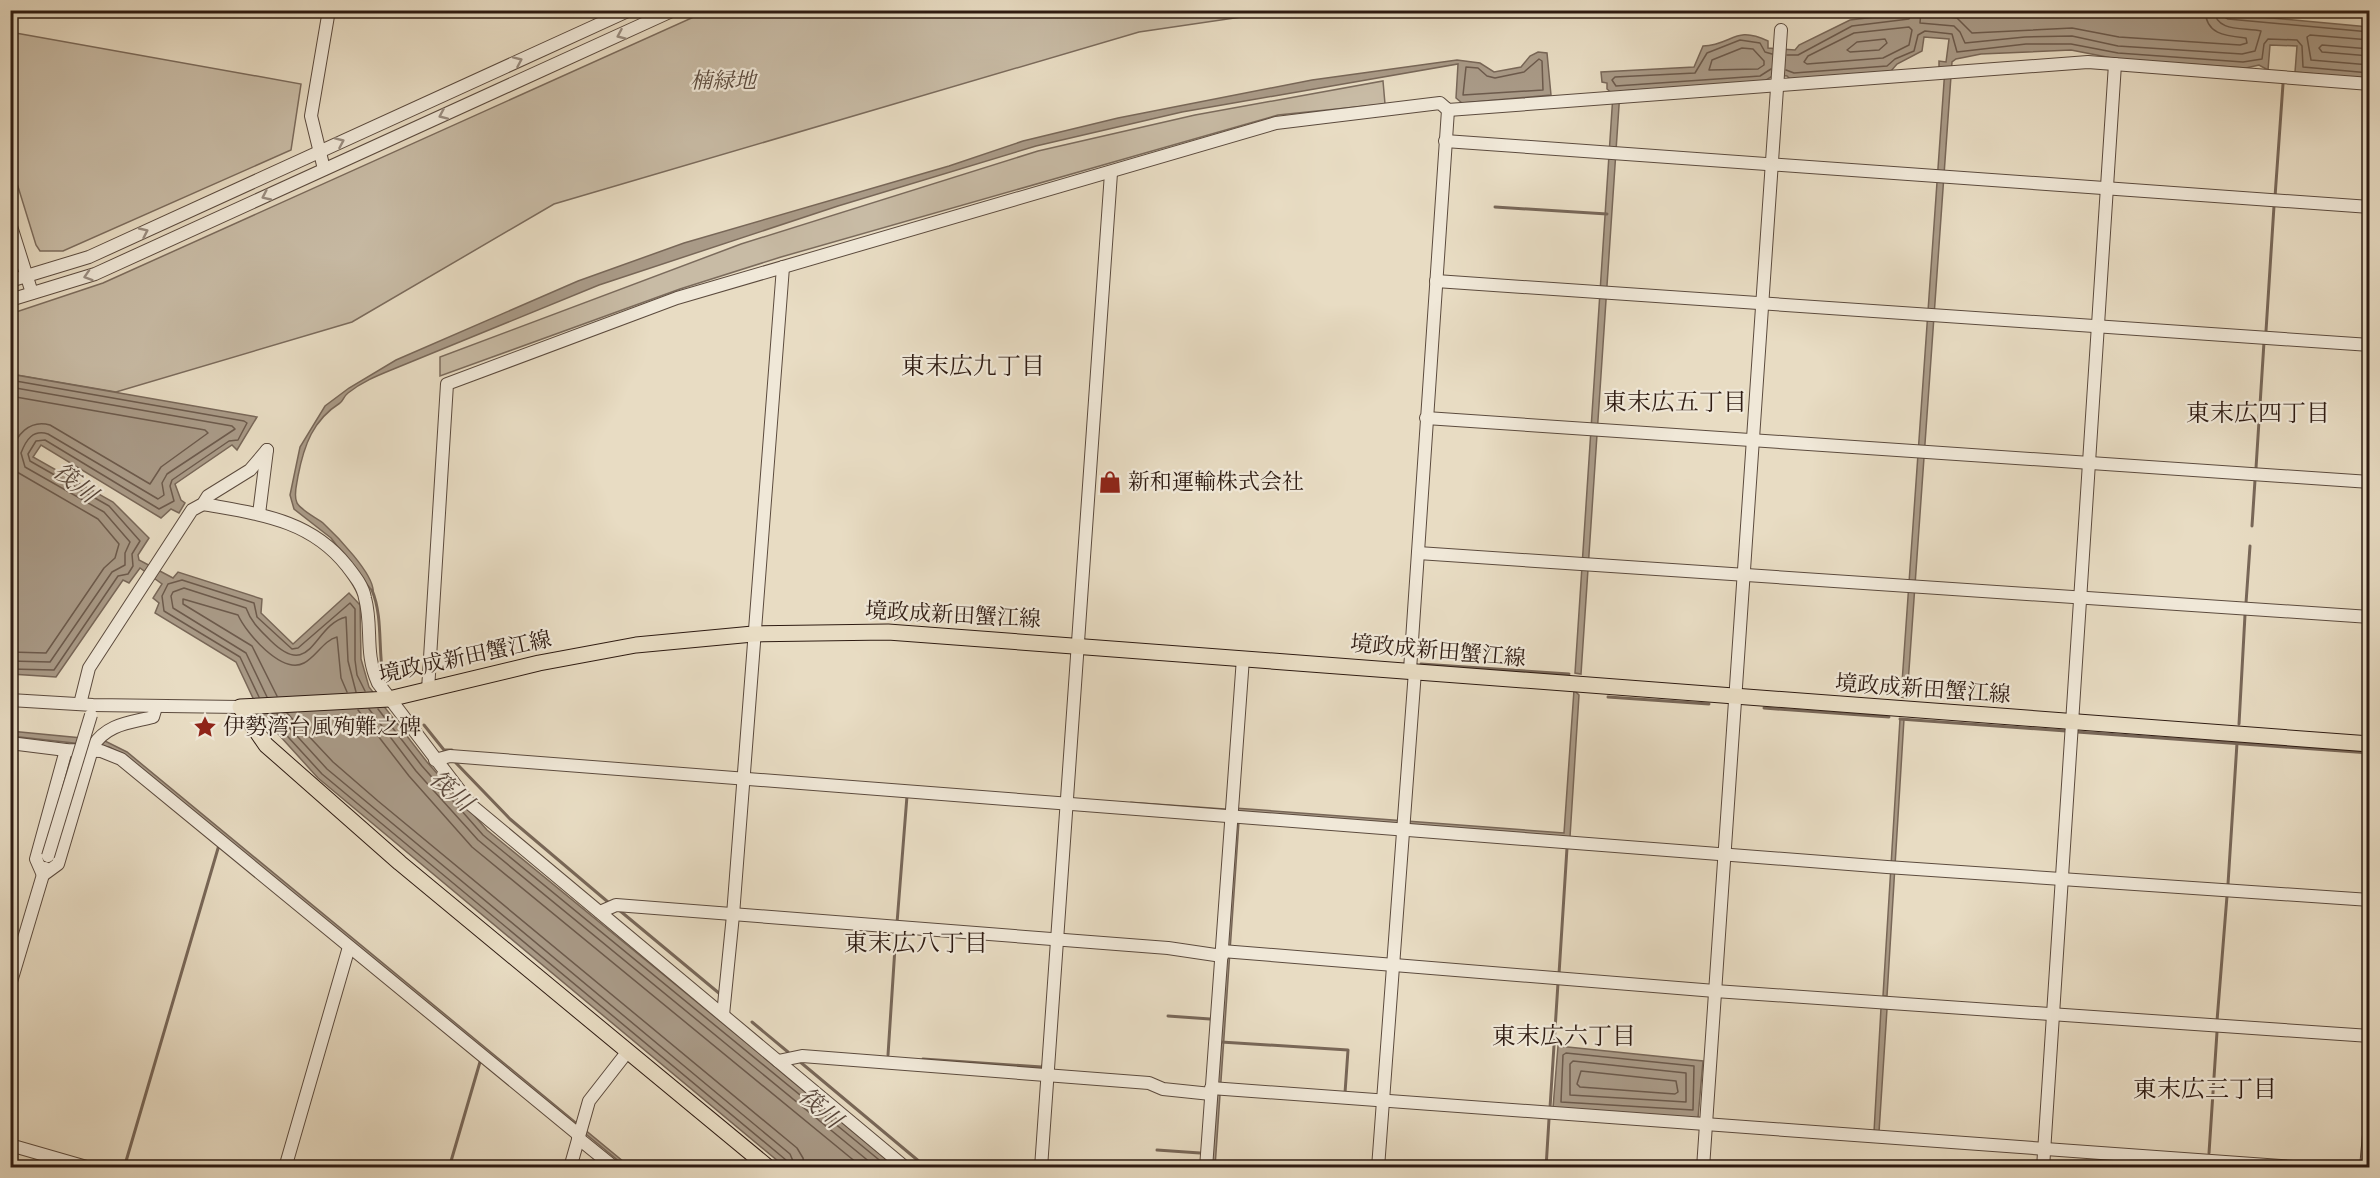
<svg xmlns="http://www.w3.org/2000/svg" width="2380" height="1178" viewBox="0 0 2380 1178" font-family="Cardo,'Noto Serif JP',serif">
<style>
.green{fill:#c8bba5;stroke:#7b6b5c;stroke-width:1.5}
.water{fill:#a99a87;stroke:#786758;stroke-width:1.5}
.lines{fill:none;stroke-linecap:round;stroke-linejoin:round}
.shore{stroke:#6c5a4c;stroke-width:1.5}
.stream{stroke:#786758;stroke-width:3}
.minor-casing{stroke:#5c4b3e;stroke-width:14}
.major-casing{stroke:#2e1b12;stroke-width:17}
.minor{stroke:#f0e8d8;stroke-width:12}
.major{stroke:#e8dcc3;stroke-width:15}
.minor-bridge-casing{stroke:#5c4b3e;stroke-width:14;stroke-linecap:butt}
.minor-bridge{stroke:#f0e8d8;stroke-width:12}
.oneway{stroke:#998c7f}
.labels{text-anchor:middle;dominant-baseline:central;stroke-width:4.5;stroke-linejoin:round;paint-order:stroke}
.park-label{font-size:22px;font-style:italic;fill:#5c4b3e;stroke:#f0e8d8}
.poi-label{font-size:22px;fill:#2e1b12;stroke:#f0e8d8;text-anchor:start}
.street-label{font-size:22px;fill:#2e1b12;stroke:#f0e8d8}
.neighbourhood-label{font-size:24px;fill:#2e1b12;stroke:#f0e8d8}
.water-label{font-size:24px;font-style:italic;fill:#59473b;stroke:#f0e8d8}
</style>
<rect width="100%" height="100%" fill="#e8dcc3"/>
<filter id="stains"><feTurbulence type="fractalNoise" baseFrequency=".00333" numOctaves="4"/><feColorMatrix values="0 0 0 0 .2 0 0 0 0 .09 0 0 0 0 .02 0 0 0 .5 -.17"/></filter>
<radialGradient id="worn" r=".72"><stop offset=".6" stop-color="#630" stop-opacity="0"/><stop offset="1" stop-color="#630" stop-opacity=".3"/></radialGradient>
<g class="green">
<polygon points="707,11 1283,11 1139,32 554,204 352,322 116,392 11,374 10,314 103,283"/>
<polygon points="10,32 301,84 291,150 63,251 40,251 36,245 11,164"/>
<polygon points="1383,81 1385,104 1278,115 781,257 680,289 440,376 440,357 741,244 1038,151 1195,115"/>
</g>
<g class="water">
<path d="M1932,10L1936,13L2185,10L2369,27V79L2295,72L2297,46L2270,45L2268,70L2259,65L2246,68L2117,59L2071,50L1981,54L1956,59L1952,62L1907,698L1901,697L1945,68H1939V61L1946,62L1949,39L1924,37L1922,51L1897,64L1891,71L1790,79L1787,76L1774,75L1763,82L1620,91L1581,674L1575,673L1613,94L1607,89V83L1602,82L1601,72L1694,67L1703,46C1733,45 1734,25 1768,41V48L1795,50L1799,45L1850,20Z"/>
<path d="M1538,52L1547,53L1551,95L1462,103L1456,98L1458,64L1182,112L1036,146L838,206L599,285L396,368C379,375 363,381 348,393C344,396 343,401 340,403C313,420 304,445 298,476C297,484 293,495 297,503C302,511 315,517 323,523C336,535 375,575 373,592L331,538L294,509L290,495L300,447L325,406L349,388L396,360L578,281L684,243L949,166L1023,141L1118,118L1312,80L1457,60L1480,63L1494,72L1521,67L1530,56Z"/>
<polygon points="10,374 257,417 237,450 232,445 175,484 181,500 185,503 179,513 171,509 161,518 41,445 33,457 113,502 149,538 138,555 139,560 173,578 178,572 262,599 261,613 293,644 349,593 360,605 361,659 369,687 427,762 487,830 898,1167 785,1167 318,778 261,715 236,662 155,613 159,603 153,598 162,584 140,568 129,583 123,580 56,677 11,674"/>
<polygon points="1574,690 1579,695 1570,837 1235,811 1235,808 1564,833"/>
<polygon points="1900,719 1904,719 1887,996 1883,996"/>
<polygon points="10,731 103,740 127,752 630,1167 626,1167 122,754 109,747 11,736"/>
<polygon points="1235,820 1239,821 1215,1167 1210,1168"/>
<polygon points="1881,1008 1887,1009 1879,1132 1874,1132"/>
<polygon points="1558,1046 1703,1061 1698,1118 1553,1108"/>
</g>
<g class="lines">
<g class="shore">
<path d="M1921,10L1920,23L1954,26L1960,32L1965,43L2025,37L2072,36L2118,46L2242,54L2255,51L2261,31C2245,27 2216,33 2214,10"/>
<path d="M1930,10L1933,15L1957,18L1972,33L2072,28L2119,37L2240,45L2247,43L2246,38C2226,36 2206,35 2205,10"/>
<polyline points="2221,10 2223,16 2228,19 2370,32"/>
<polygon points="1909,27 1912,30 1909,45 1883,58 1807,64 1804,62 1808,56 1854,33"/>
<polygon points="1885,39 1887,43 1879,50 1850,52 1847,50 1857,42"/>
<polyline points="2370,40 2310,35 2307,37 2311,60 2370,65"/>
<polygon points="1742,48 1753,49 1764,61 1764,65 1758,69 1709,70 1712,60"/>
<polyline points="2370,49 2322,45 2319,48 2322,52 2370,56"/>
<polyline points="1787,55 1798,55 1852,26 1909,19 1914,10"/>
<polygon points="1539,59 1542,61 1543,90 1463,95 1466,67 1478,68 1487,76 1495,78 1524,72"/>
<polyline points="1771,69 1760,76 1616,86 1612,80 1615,77 1695,73 1707,53 1740,40 1760,43 1765,52 1772,54"/>
<polyline points="1786,70 1794,73 1887,66 1895,59 1914,51 1918,35 1925,31 1952,34 1957,52 2026,44 2071,44 2118,53 2243,62 2262,59 2264,44 2268,39 2297,40 2302,46 2303,67 2370,73"/>
<polyline points="10,380 244,421 247,423 238,440 229,441 172,480 170,486 174,501 159,509 45,440 36,441 28,454 30,461 109,506 140,541 132,554 133,566 128,574 118,576 54,670 10,669"/>
<path d="M10,387L232,426L235,429L167,474L162,483L164,495L158,499L48,434C33,429 26,440 21,453L25,467L104,512L130,542L125,553V565L112,572L50,662L10,661"/>
<path d="M10,396L205,430L208,433L161,467L150,484L50,425C30,419 15,435 11,454L17,472L98,519L119,544L115,558L104,568L46,653L10,652"/>
<path d="M277,696L252,646L183,604V599L238,615C246,633 282,675 304,663C316,657 324,640 337,637L341,678L347,692"/>
<polyline points="259,697 240,657 164,611 162,596 168,584 182,580 254,603 257,617 292,649 298,648 350,603 355,609 355,660 357,675 365,691"/>
<path d="M267,697L246,653L173,608L171,596L173,592L184,588L246,608C251,622 260,630 271,641C312,681 313,625 346,617L348,661L356,692"/>
<polyline points="369,709 416,771 478,840 877,1168"/>
<polyline points="378,709 422,766 483,835 889,1168"/>
<polyline points="358,710 409,776 472,847 863,1168"/>
<polyline points="287,713 333,762 378,801 797,1148 803,1158 805,1168"/>
<polyline points="277,714 327,769 790,1154 796,1168"/>
<polyline points="268,715 322,774 786,1160 788,1168"/>
<polygon points="1566,1053 1694,1066 1693,1110 1561,1102 1563,1055"/>
<polygon points="1573,1061 1686,1073 1686,1102 1570,1095 1570,1064"/>
<polygon points="1581,1071 1676,1081 1678,1092 1675,1094 1580,1087 1577,1084"/>
</g>
<g class="stream">
<polyline points="2275,197 2283,84"/>
<polyline points="1495,207 1607,214"/>
<polyline points="2266,331 2274,206"/>
<polyline points="2256,468 2264,342"/>
<polyline points="2252,526 2255,480"/>
<path d="M372,590C383,617 378,648 383,676"/>
<polyline points="2246,603 2250,546"/>
<polyline points="1421,664 1569,674"/>
<polyline points="1608,697 1709,704"/>
<polyline points="1764,708 1889,717"/>
<polyline points="1900,719 2066,731"/>
<polyline points="2239,724 2245,615"/>
<polyline points="424,725 444,750 452,750"/>
<polyline points="2077,732 2370,753"/>
<polyline points="456,763 510,819 608,902"/>
<polyline points="1131,803 1228,810"/>
<polyline points="2228,884 2237,743"/>
<polyline points="619,910 720,994"/>
<polyline points="897,923 907,796"/>
<polyline points="1559,974 1567,848"/>
<polyline points="1168,1016 1210,1019"/>
<polyline points="2217,1021 2227,896"/>
<polyline points="752,1022 788,1052"/>
<polyline points="1221,1042 1348,1050 1345,1093"/>
<polyline points="888,1055 896,932"/>
<polyline points="923,1059 1042,1067 1043,1065"/>
<polyline points="799,1061 927,1168"/>
<polyline points="1550,1108 1558,983"/>
<polyline points="1157,1150 1200,1153"/>
<polyline points="2209,1153 2217,1032"/>
<polyline points="124,1168 219,845"/>
<polyline points="449,1168 480,1062"/>
<polyline points="1546,1168 1549,1119"/>
<polyline points="2208,1168 2208,1167"/>
</g>
<g class="minor-casing">
<g id="minor">
<polyline points="1445,141 2370,207"/>
<polyline points="324,169 311,116 329,10"/>
<polyline points="10,223 32,293"/>
<polyline points="10,281 89,257 630,10"/>
<polyline points="1436,281 2370,345"/>
<polyline points="10,300 95,274 674,10"/>
<polyline points="1426,418 2370,482"/>
<path d="M203,504C258,514 310,519 347,566C354,575 363,586 365,598C373,628 364,652 378,683L470,804L906,1168"/>
<polyline points="259,514 267,450"/>
<polyline points="1418,553 2370,617"/>
<polyline points="1410,670 1448,110"/>
<polyline points="428,690 447,384 677,298 1276,123 1440,103 1448,110 2088,62 2370,84"/>
<polyline points="10,700 93,705 240,707"/>
<polyline points="80,704 89,668 192,510 203,504 208,496 250,470 267,450"/>
<polyline points="10,743 66,750 101,751 121,759 579,1135"/>
<path d="M66,750L36,859L43,875L58,864L93,746C107,724 129,723 153,717L156,707"/>
<polyline points="435,760 450,756 1887,867 2370,900"/>
<polyline points="600,912 616,905 1168,948 1222,956"/>
<polyline points="1222,951 1715,991 2370,1036"/>
<polyline points="10,985 45,868"/>
<polyline points="723,1015 733,915 783,267"/>
<polyline points="778,1061 802,1056 1149,1083 1163,1089 1211,1094"/>
<polyline points="1211,1088 2307,1168"/>
<polyline points="578,1138 615,1168"/>
<polyline points="10,1145 90,1168"/>
<polyline points="285,1168 349,947"/>
<polyline points="570,1168 589,1101 628,1051"/>
<polyline points="1041,1168 1111,173"/>
<polyline points="1206,1168 1243,658"/>
<polyline points="1378,1168 1415,671"/>
<polyline points="1703,1168 1781,30"/>
<polyline points="2043,1168 2115,64"/>
<polyline points="2366,1168 2370,1124"/>
</g>
</g>
<g class="major-casing">
<polyline id="major" points="769,1168 400,863 266,745 240,707 389,699 539,663 636,645 753,634 888,632 2370,744"/>
</g>
<use href="#minor" class="minor"/>
<use href="#major" class="major"/>
<g class="minor-bridge-casing">
<polyline id="minor-bridge" points="48,856 91,715"/>
</g>
<use href="#minor-bridge" class="minor-bridge"/>
</g>
<defs><path id="oneway-chevron" d="M-2-3.5L2.5 0L-2 3.5" fill="none" stroke-width="1.6" stroke-linecap="round" stroke-linejoin="round" transform="scale(1.5)"/></defs>
<g class="oneway">
<use href="#oneway-chevron" transform="translate(621 35) rotate(156)"/>
<use href="#oneway-chevron" transform="translate(518 61) rotate(-24)"/>
<use href="#oneway-chevron" transform="translate(443 115) rotate(156)"/>
<use href="#oneway-chevron" transform="translate(340 142) rotate(-24)"/>
<use href="#oneway-chevron" transform="translate(266 196) rotate(155)"/>
<use href="#oneway-chevron" transform="translate(144 232) rotate(-25)"/>
<use href="#oneway-chevron" transform="translate(88 276) rotate(162)"/>
</g>
<defs>
<g id="shop-bare" transform="scale(1.8)"><path d="M-5-2.5h2.3a2.7 3.5 0 0 1 5.4 0H5L5.5 6h-11ZM-1.5-2.5h3a1.5 2.3 0 0 0-3 0Z" fill="#8f2418" stroke="#f0e8d8" stroke-width="2.5" paint-order="stroke"/></g>
<g id="sight-bare" transform="scale(1.8)"><path d="M0-6L1.8-2.2L6-1.7L2.9 1.2L3.7 5.4L0 3.3L-3.7 5.4L-2.9 1.2L-6-1.7L-1.8-2.2Z" fill="#8f2418" stroke="#f0e8d8" stroke-width="2.5" paint-order="stroke"/></g>
</defs>
<g fill-rule="evenodd">
<use href="#shop-bare" x="1110" y="482"/>
<use href="#sight-bare" x="205" y="727"/>
</g>
<g class="labels">
<g class="park-label">
<text x="723" y="81">楠緑地</text>
</g>
<g class="poi-label">
<text x="1128" y="482">新和運輸株式会社</text>
<text x="223" y="727">伊勢湾台風殉難之碑</text>
</g>
<g class="street-label">
<text transform="translate(953 615) rotate(3)">境政成新田蟹江線</text>
<text transform="translate(1438 651) rotate(5)">境政成新田蟹江線</text>
<text transform="translate(465 657) rotate(-12)">境政成新田蟹江線</text>
<text transform="translate(1923 689) rotate(4)">境政成新田蟹江線</text>
</g>
<g class="neighbourhood-label">
<text x="973" y="366">東末広九丁目</text>
<text x="1675" y="402">東末広五丁目</text>
<text x="2258" y="413">東末広四丁目</text>
<text x="916" y="943">東末広八丁目</text>
<text x="1564" y="1036">東末広六丁目</text>
<text x="2205" y="1089">東末広三丁目</text>
</g>
<g class="water-label">
<text transform="translate(75 483) rotate(39)">筏川</text>
<text transform="translate(451 791) rotate(41)">筏川</text>
<text transform="translate(820 1108) rotate(41)">筏川</text>
</g>
</g>
<rect width="2380" height="1178" fill="none" stroke="#e8dcc3" stroke-width="36"/>
<rect x="12" y="12" width="2356" height="1154" fill="none" stroke="#2e1b12" stroke-width="3"/>
<rect x="18" y="18" width="2344" height="1142" fill="none" stroke="#2e1b12" stroke-width="1.5"/>
<rect width="100%" height="100%" filter="url(#stains)"/>
<rect width="100%" height="100%" fill="url(#worn)"/>
</svg>
